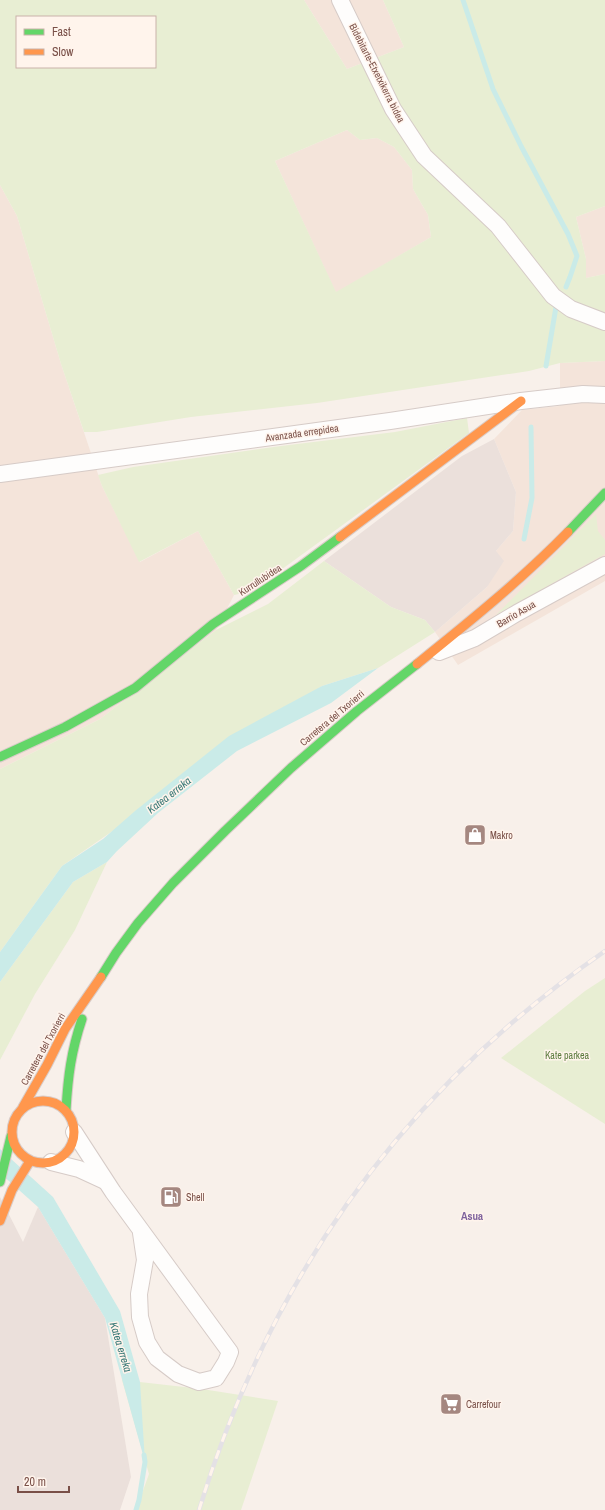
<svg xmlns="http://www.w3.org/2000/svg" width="605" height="1510" viewBox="0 0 605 1510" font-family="'Archivo Narrow',sans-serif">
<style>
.residential{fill:#f4e4da}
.industrial{fill:#ebe0db}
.green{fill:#e8eed3;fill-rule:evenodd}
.water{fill:#caebe8}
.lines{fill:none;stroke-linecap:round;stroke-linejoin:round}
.stream{stroke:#caebe8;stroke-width:5}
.street-casing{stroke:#d6cbc7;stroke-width:18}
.fast-casing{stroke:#d9ccc8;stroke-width:11}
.slow-casing{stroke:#d9ccc8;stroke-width:11}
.street{stroke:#fefdfc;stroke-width:16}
.fast{stroke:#63d668;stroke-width:9}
.slow{stroke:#ff974d;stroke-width:9}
.rail-casing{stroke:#e4e1e5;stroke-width:4.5}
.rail{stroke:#fff4ec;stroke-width:3;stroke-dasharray:9;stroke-linecap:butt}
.labels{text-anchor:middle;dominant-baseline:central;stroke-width:3;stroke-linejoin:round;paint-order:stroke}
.street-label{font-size:10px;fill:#794f47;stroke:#fff4ec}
.poi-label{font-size:10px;fill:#794f47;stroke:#fff4ec;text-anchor:start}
.park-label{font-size:10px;fill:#5a7a3c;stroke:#fff4ec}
.water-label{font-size:11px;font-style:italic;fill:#377876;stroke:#fff4ec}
.neighbourhood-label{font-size:11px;font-weight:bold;fill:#7e629d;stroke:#fff4ec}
</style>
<rect width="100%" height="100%" fill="#f8f0ea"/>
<g class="residential">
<polygon points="304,0 383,0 404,47 347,69"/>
<polygon points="347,130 360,140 377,138 394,147 412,170 413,189 428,215 431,237 336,293 275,161"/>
<polygon points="0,185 17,216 61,364 102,486 140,562 198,531 234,595 216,630 100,719 0,769"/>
<polygon points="605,206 605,274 586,278 586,259 576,217"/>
<polygon points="605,361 605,581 458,665 435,632 487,587 496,551 513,531 516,492 494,439 522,410 560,406 560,363"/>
</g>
<g class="industrial">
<polygon points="494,439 516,492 513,531 496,551 504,561 487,587 435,632 425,620 391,607 324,561 462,456"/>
<polygon points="0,1197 23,1242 38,1207 105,1318 131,1477 120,1510 0,1510"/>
</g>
<g class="green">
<path d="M0,0H304L347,69L404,47L383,0H605V206L576,217L586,259V278L605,274V361L560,363L529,371L317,403L191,417L97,432H84L61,364L17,216L0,185ZM17,17H155V67H17ZM347,130L360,140L377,138L394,147L412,170L413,189L428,215L431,237L336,292L275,161Z"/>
<polygon points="467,418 469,433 252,591 234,595 198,531 139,562 102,486 98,475 133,467 281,446 395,432"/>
<polygon points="596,514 598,531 605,540 605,554 496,615"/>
<polygon points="324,561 391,607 425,620 435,632 378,668 322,686 62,866 0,952 0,769 100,719 216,630 268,604"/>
<polygon points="107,862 75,930 35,994 0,1060 0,982 73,882"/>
<polygon points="605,978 605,1124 501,1058 585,991"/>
<polygon points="122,1380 202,1389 278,1401 241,1510 136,1510 149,1474"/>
</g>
<g class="water">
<polygon points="378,668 331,703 237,751 158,813 117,851 107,862 73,882 0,982 0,952 62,866 103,839 135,811 229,736 322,686"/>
<polygon points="0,1149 53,1197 120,1311 140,1382 145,1462 105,1318 38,1207 0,1173"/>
</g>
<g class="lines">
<g class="stream">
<polyline points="463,0 493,89 521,146 568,234 577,256 570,277 566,287"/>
<polyline points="546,366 556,307"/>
<polyline points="524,539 532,498 531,427"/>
<polyline points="136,1510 139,1500 145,1462 144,1455"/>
</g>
<g class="street-casing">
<g id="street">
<polyline points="340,0 393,109 424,156 498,226 553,296 571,309 605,322"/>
<polyline points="0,474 390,421 521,401 583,394 605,395"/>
<polyline points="439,652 475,638 517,613 605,565"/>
<polyline points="74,1132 113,1192 230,1352 226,1362 216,1378 199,1382 178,1374 157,1358 147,1342 140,1317 139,1294 145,1260 141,1233"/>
<polyline points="51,1162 79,1169 105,1181"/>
</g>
</g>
<g class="fast-casing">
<g id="fast">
<polyline points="568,532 605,493"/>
<polyline points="0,757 65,727 135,688 213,624 301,566 340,537"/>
<polyline points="101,977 116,953 138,923 173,883 225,831 291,768 357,711 417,664"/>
<path d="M66,1110C68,1076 71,1052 82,1019"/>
<polyline points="0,1182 11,1136"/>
</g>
</g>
<g class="slow-casing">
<g id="slow">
<polyline points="340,537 521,401"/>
<path d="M417,664C469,622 521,580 568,532"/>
<circle cx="43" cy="1132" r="31"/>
<polyline points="23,1107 47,1065 65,1029 101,977"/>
<polyline points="0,1221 12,1190 30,1161"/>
</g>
</g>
<use href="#street" class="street"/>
<use href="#fast" class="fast"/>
<use href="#slow" class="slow"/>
<g class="rail-casing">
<path id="rail" d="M199,1510C270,1277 404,1090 605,951"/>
</g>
<use href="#rail" class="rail"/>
</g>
<defs>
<g id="shop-square" transform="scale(1.15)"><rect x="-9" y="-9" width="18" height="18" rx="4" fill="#a58780" stroke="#fff4ec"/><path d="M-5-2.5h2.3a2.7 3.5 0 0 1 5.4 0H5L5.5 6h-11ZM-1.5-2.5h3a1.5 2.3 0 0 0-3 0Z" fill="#fff"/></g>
<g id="fuel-square" transform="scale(1.15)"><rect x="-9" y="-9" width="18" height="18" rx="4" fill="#a58780" stroke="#fff4ec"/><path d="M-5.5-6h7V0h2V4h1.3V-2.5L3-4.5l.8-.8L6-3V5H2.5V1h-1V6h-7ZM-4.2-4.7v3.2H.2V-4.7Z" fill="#fff"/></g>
<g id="supermarket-square" transform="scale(1.15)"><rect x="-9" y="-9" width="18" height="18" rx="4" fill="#a58780" stroke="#fff4ec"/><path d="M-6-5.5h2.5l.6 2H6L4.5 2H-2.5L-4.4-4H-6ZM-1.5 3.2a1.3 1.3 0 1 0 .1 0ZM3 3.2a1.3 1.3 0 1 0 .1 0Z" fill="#fff"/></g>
</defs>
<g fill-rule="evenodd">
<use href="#shop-square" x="475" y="835"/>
<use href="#fuel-square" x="171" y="1197"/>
<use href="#supermarket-square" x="451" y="1404"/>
</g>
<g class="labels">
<g class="street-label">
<text transform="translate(377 73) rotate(63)">Bidebitarte-Etxetxikerra bidea</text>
<text transform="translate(302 433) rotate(-8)">Avanzada errepidea</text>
<text transform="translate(260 580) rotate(-33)">Kurrullubidea</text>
<text transform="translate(516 614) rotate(-30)">Barrio Asua</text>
<text transform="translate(332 718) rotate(-40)">Carretera del Txorierri</text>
<text transform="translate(43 1049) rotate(-61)">Carretera del Txorierri</text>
</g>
<g class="poi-label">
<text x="490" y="835">Makro</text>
<text x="186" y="1197">Shell</text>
<text x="466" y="1404">Carrefour</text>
</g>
<g class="park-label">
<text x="567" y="1055">Kate parkea</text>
</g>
<g class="water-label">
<text transform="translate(169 795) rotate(-38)">Katea erreka</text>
<text transform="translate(121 1347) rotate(73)">Katea erreka</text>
</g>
<g class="neighbourhood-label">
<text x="472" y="1216">Asua</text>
</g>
</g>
<rect x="16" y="16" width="140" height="52" fill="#fff4ec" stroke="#c9b2aa"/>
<rect x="24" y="29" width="20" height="6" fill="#63d668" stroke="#c9b2aa"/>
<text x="52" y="36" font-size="12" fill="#794f47">Fast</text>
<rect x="24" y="49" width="20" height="6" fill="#ff974d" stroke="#c9b2aa"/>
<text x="52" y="56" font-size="12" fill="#794f47">Slow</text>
<path d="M18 1486v6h51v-6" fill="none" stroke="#794f47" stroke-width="2"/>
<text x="24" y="1486" font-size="12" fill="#794f47" stroke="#fff4ec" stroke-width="3" paint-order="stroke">20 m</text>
</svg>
